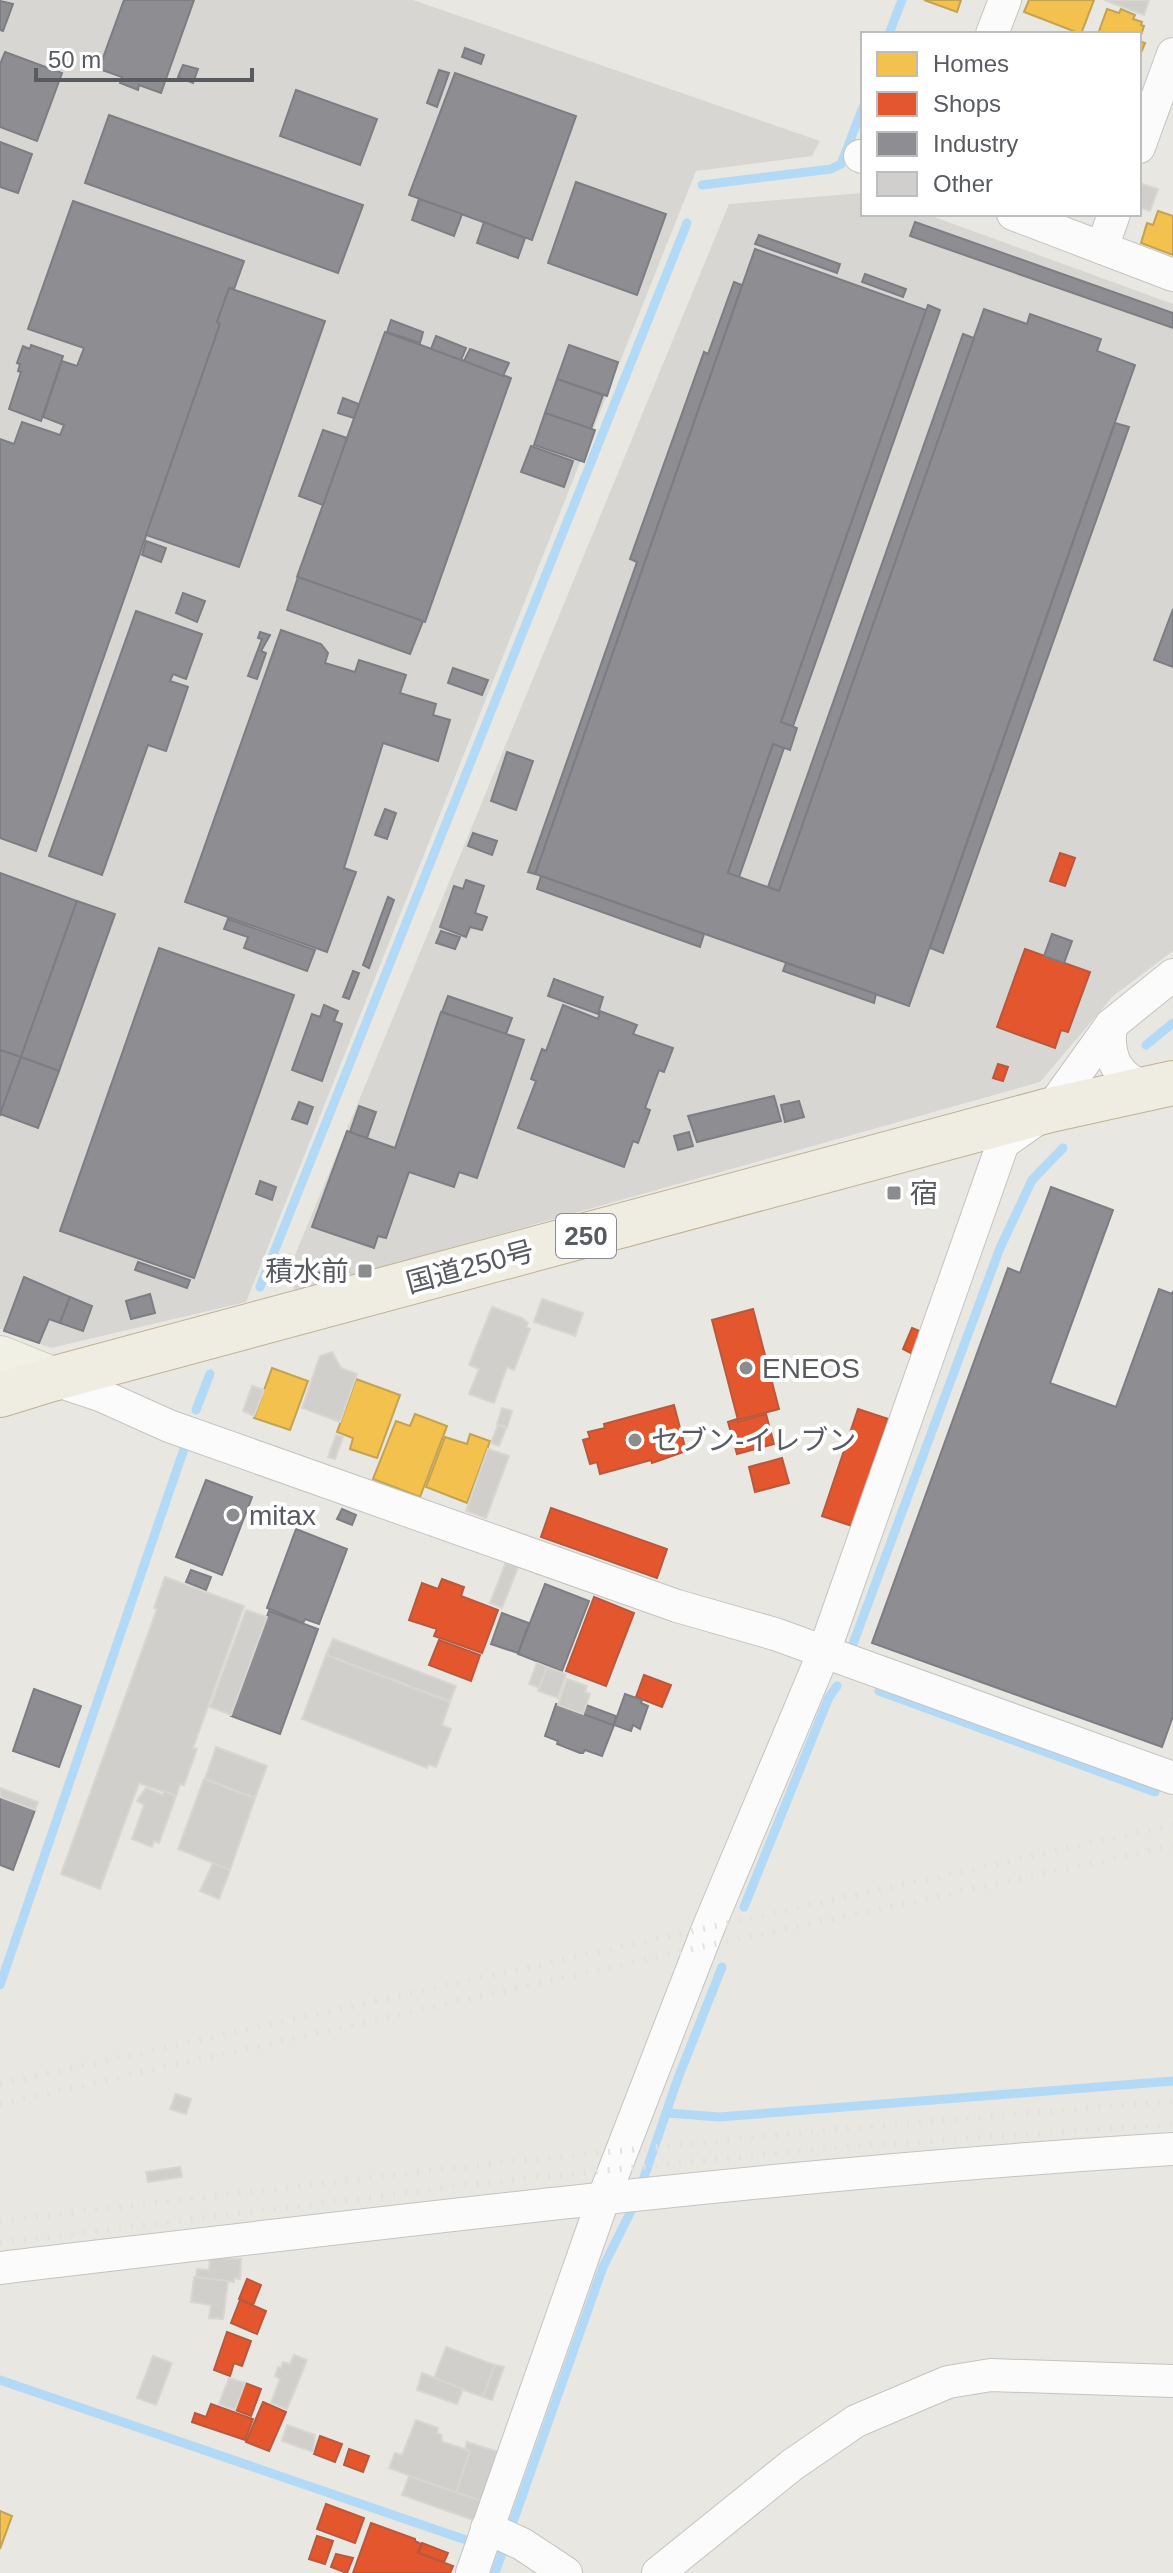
<svg xmlns="http://www.w3.org/2000/svg" width="1173" height="2573" viewBox="0 0 1173 2573" font-family="Arial,'Noto Sans JP',sans-serif">
<style>
.industrial{fill:#d7d6d2}
.homes{fill:#f2c14e;stroke:#c4a253;stroke-width:2}
.shops{fill:#e4572e;stroke:#ba583d;stroke-width:2}
.industry{fill:#8d8d92;stroke:#7d7e83;stroke-width:2}
.lines{fill:none;stroke-linecap:round;stroke-linejoin:round}
.stream{stroke:#b2d9f6;stroke-width:9}
.building{fill:#d0cfcc;stroke:#d8d6d1;stroke-width:2}
.minor-casing{stroke:#c4c4c3;stroke-width:34}
.primary-casing{stroke:#d0c8af;stroke-width:46}
.trunk-casing{stroke:#bfb190;stroke-width:46}
.minor{stroke:#fcfbfb;stroke-width:32}
.primary{stroke:#f1f0e5;stroke-width:44}
.trunk{stroke:#efede2;stroke-width:44}
.rail{stroke:#e1e2e1;stroke-width:6;stroke-dasharray:2 10;stroke-linecap:butt}
.poi-dot{fill:#8a8c8e;stroke:#fff;stroke-width:3}
.labels{text-anchor:middle;dominant-baseline:central;stroke-width:8;stroke-linejoin:round;paint-order:stroke}
.shield{fill:#fff;stroke:#8a8c90;stroke-width:2}
.shield-label{font-size:26px;font-weight:bold;fill:#585b60}
.poi-label{font-size:28px;fill:#585b60;stroke:#fff;text-anchor:start}
.street-label{font-size:28px;fill:#585b60;stroke:#fff}
</style>
<rect width="100%" height="100%" fill="#e8e7e2"/>
<g class="industrial">
<polygon points="0,0 413,0 820,141 812,156 696,171 246,1302 51,1348 0,1329"/>
<polygon points="863,193 863,214 926,214 1173,304 1173,951 1113,996 1040,1082 294,1292 291,1265 729,204"/>
</g>
<g class="homes">
<polygon points="924,0 961,0 957,12"/>
<polygon points="1029,0 1094,0 1081,34 1024,12"/>
<polygon points="1107,9 1119,13 1121,9 1135,15 1133,19 1142,22 1141,25 1144,26 1139,41 1145,43 1140,55 1139,55 1139,34 1098,34"/>
<polygon points="1158,211 1173,216 1173,255 1141,243 1147,223 1153,225"/>
<polygon points="272,1368 308,1381 290,1430 254,1418"/>
<polygon points="356,1379 400,1395 377,1458 350,1449 353,1438 337,1432"/>
<polygon points="415,1414 447,1426 420,1497 373,1479 396,1421 410,1426"/>
<polygon points="470,1434 490,1441 467,1503 426,1487 445,1437 467,1444"/>
<polygon points="0,2511 12,2516 0,2549"/>
</g>
<g class="shops">
<polygon points="1060,853 1075,858 1065,886 1050,881"/>
<polygon points="1025,949 1090,972 1068,1032 1061,1030 1055,1048 997,1027"/>
<polygon points="998,1064 1008,1067 1003,1081 993,1078"/>
<polygon points="753,1309 779,1409 738,1420 712,1320"/>
<polygon points="912,1328 922,1332 913,1354 903,1349"/>
<polygon points="674,1405 686,1451 652,1463 651,1460 600,1474 597,1462 590,1464 583,1440 590,1438 588,1432 605,1428 604,1424"/>
<polygon points="858,1409 888,1419 852,1526 822,1516"/>
<polygon points="766,1414 774,1444 737,1454 728,1422 737,1419 738,1422"/>
<polygon points="782,1458 789,1483 755,1492 749,1467"/>
<polygon points="551,1508 667,1549 657,1578 541,1537"/>
<polygon points="442,1579 464,1587 461,1596 498,1610 482,1653 434,1636 437,1629 409,1620 422,1583 438,1589"/>
<polygon points="594,1597 634,1613 606,1686 566,1671"/>
<polygon points="439,1640 480,1655 471,1681 429,1665"/>
<polygon points="644,1675 671,1685 662,1707 636,1697"/>
<polygon points="247,2279 261,2285 253,2305 239,2299"/>
<polygon points="240,2300 266,2311 257,2334 231,2323"/>
<polygon points="227,2332 251,2341 242,2366 234,2363 230,2376 214,2370"/>
<polygon points="245,2383 261,2389 251,2416 235,2410"/>
<polygon points="263,2402 286,2412 269,2451 246,2442"/>
<polygon points="211,2404 253,2419 245,2440 192,2422 195,2413 206,2417"/>
<polygon points="320,2436 342,2444 335,2462 314,2454"/>
<polygon points="349,2449 369,2456 363,2472 344,2465"/>
<polygon points="326,2504 364,2518 355,2543 317,2529"/>
<polygon points="371,2523 415,2539 415,2541 421,2544 418,2553 453,2566 450,2573 353,2573"/>
<polygon points="317,2536 333,2541 325,2564 309,2559"/>
<polygon points="422,2543 448,2553 444,2562 419,2553"/>
<polygon points="336,2554 353,2558 347,2573 331,2567"/>
</g>
<g class="industry">
<polygon points="124,0 194,0 161,93 139,85 138,90 120,83 122,77 99,69"/>
<polygon points="0,1 13,4 3,31 0,30"/>
<polygon points="465,48 484,55 481,64 462,57"/>
<polygon points="5,52 62,73 37,141 0,127 0,64"/>
<polygon points="183,65 198,69 193,83 178,77"/>
<polygon points="439,70 449,73 437,107 427,103"/>
<polygon points="455,73 576,116 532,240 409,195"/>
<polygon points="296,90 377,119 360,165 280,136"/>
<polygon points="109,115 363,205 338,273 85,183"/>
<polygon points="0,142 32,154 18,193 0,187"/>
<polygon points="576,182 666,214 637,295 548,263"/>
<polygon points="419,199 462,214 454,236 412,220"/>
<polygon points="73,201 244,261 234,289 229,288 217,322 220,324 36,851 0,838 0,439 14,444 22,422 60,435 64,425 43,417 62,361 77,366 84,348 28,329"/>
<polygon points="484,222 525,238 518,258 477,243"/>
<polygon points="915,222 1173,313 1173,328 910,236"/>
<polygon points="759,235 840,264 837,273 755,244"/>
<polygon points="755,249 926,310 781,722 797,728 790,750 773,744 728,873 779,891 984,309 1027,324 1030,314 1101,339 1097,351 1135,365 909,1006 535,874"/>
<polygon points="865,274 906,289 903,297 862,282"/>
<polygon points="734,282 742,285 535,874 528,872 637,562 630,559 704,352 708,354"/>
<polygon points="229,288 325,321 239,567 146,535 220,324 217,322"/>
<polygon points="928,305 940,310 793,726 781,722"/>
<polygon points="391,320 423,332 420,343 387,332"/>
<polygon points="385,332 511,378 425,622 297,577"/>
<polygon points="963,334 974,338 779,891 768,887"/>
<polygon points="436,336 466,348 461,360 431,349"/>
<polygon points="31,345 63,356 41,421 9,409 21,372 18,371 20,364 17,363 23,346 30,349"/>
<polygon points="569,345 618,362 607,396 557,379"/>
<polygon points="470,349 509,363 503,376 464,361"/>
<polygon points="557,379 603,395 591,429 545,413"/>
<polygon points="343,398 359,404 354,418 338,413"/>
<polygon points="545,413 595,430 584,462 534,445"/>
<polygon points="1115,423 1129,427 943,953 930,948"/>
<polygon points="323,430 347,438 323,505 299,496"/>
<polygon points="531,446 573,461 564,487 521,472"/>
<polygon points="146,541 166,548 161,562 142,555"/>
<polygon points="298,577 423,621 410,654 287,610"/>
<polygon points="183,593 205,601 197,622 176,613"/>
<polygon points="1173,609 1173,667 1154,660"/>
<polygon points="136,611 202,634 186,679 173,674 170,681 188,687 166,751 148,745 102,875 49,856"/>
<polygon points="281,630 321,644 328,653 325,663 355,672 359,660 406,675 400,693 436,704 433,715 450,720 438,761 383,743 344,868 356,872 327,952 185,902"/>
<polygon points="260,632 270,635 261,651 266,653 257,679 248,676 262,639 258,638"/>
<polygon points="453,668 488,680 482,695 448,683"/>
<polygon points="773,744 784,748 739,877 728,873"/>
<polygon points="507,752 533,761 516,810 491,801"/>
<polygon points="385,809 396,813 387,839 375,835"/>
<polygon points="473,833 497,841 492,855 468,846"/>
<polygon points="0,873 77,901 21,1057 0,1050"/>
<polygon points="541,876 704,934 700,947 537,889"/>
<polygon points="466,880 484,886 475,913 487,917 482,930 470,927 466,937 440,927 454,886 463,889"/>
<polygon points="388,897 394,900 369,968 363,965"/>
<polygon points="77,901 115,914 59,1071 21,1057"/>
<polygon points="228,919 315,950 307,971 244,948 248,937 224,929"/>
<polygon points="441,931 460,937 455,949 436,943"/>
<polygon points="1052,934 1072,941 1064,963 1044,956"/>
<polygon points="159,948 294,995 194,1278 60,1231"/>
<polygon points="786,963 876,994 874,1003 783,971"/>
<polygon points="353,971 359,973 349,999 343,997"/>
<polygon points="554,979 603,997 598,1014 548,996"/>
<polygon points="448,996 512,1018 506,1034 442,1012"/>
<polygon points="324,1005 338,1011 334,1021 342,1024 322,1081 292,1070 312,1014 320,1017"/>
<polygon points="563,1005 598,1019 600,1011 637,1025 633,1034 673,1048 664,1072 659,1070 645,1108 650,1110 638,1143 633,1141 624,1167 518,1128 536,1081 531,1079 542,1049 546,1051"/>
<polygon points="441,1012 524,1040 477,1178 459,1172 454,1187 409,1172 386,1238 378,1236 374,1248 312,1227 347,1131 395,1148"/>
<polygon points="0,1050 21,1057 0,1116"/>
<polygon points="21,1057 59,1071 38,1128 0,1114"/>
<polygon points="774,1096 781,1121 697,1142 688,1116"/>
<polygon points="799,1101 804,1117 785,1122 781,1105"/>
<polygon points="299,1102 313,1107 307,1124 292,1119"/>
<polygon points="359,1106 376,1112 367,1138 350,1132"/>
<polygon points="689,1132 693,1146 678,1150 674,1136"/>
<polygon points="260,1181 276,1187 272,1200 256,1194"/>
<polygon points="1051,1187 1113,1210 1050,1383 1116,1407 1159,1289 1172,1294 1173,1291 1173,1716 1162,1747 872,1643 1008,1268 1020,1273"/>
<polygon points="138,1262 190,1280 187,1288 135,1270"/>
<polygon points="347,1265 349,1272 316,1282 314,1274"/>
<polygon points="24,1277 70,1297 60,1323 49,1319 39,1343 4,1331"/>
<polygon points="150,1294 155,1313 131,1319 126,1301"/>
<polygon points="70,1297 92,1306 83,1331 60,1323"/>
<polygon points="206,1480 252,1497 222,1575 176,1557"/>
<polygon points="342,1509 356,1515 352,1525 337,1519"/>
<polygon points="296,1529 347,1549 319,1624 305,1619 303,1623 267,1608"/>
<polygon points="191,1570 211,1577 206,1590 186,1582"/>
<polygon points="545,1584 589,1601 562,1671 518,1654"/>
<polygon points="269,1611 318,1629 280,1734 231,1716"/>
<polygon points="502,1613 529,1623 518,1653 491,1644"/>
<polygon points="34,1689 81,1706 59,1767 13,1751"/>
<polygon points="625,1694 642,1700 641,1703 648,1706 640,1729 633,1725 631,1731 614,1725"/>
<polygon points="556,1704 614,1725 602,1756 585,1750 583,1753 580,1753 557,1744 558,1741 545,1736"/>
<polygon points="586,1705 616,1716 613,1725 583,1714"/>
<polygon points="0,1797 35,1810 13,1870 0,1865"/>
</g>
<g class="lines">
<g class="stream">
<polyline points="889,34 902,0"/>
<polyline points="702,185 831,169 841,164 863,107"/>
<polyline points="1146,1045 1173,1023"/>
<polyline points="260,1287 687,223"/>
<polyline points="196,1410 210,1374"/>
<polyline points="853,1644 1000,1248 1032,1180 1063,1148"/>
<polyline points="879,1691 1155,1792"/>
<polyline points="744,1907 829,1697 837,1686"/>
<polyline points="0,1985 186,1443"/>
<polyline points="668,2113 719,2117 1173,2081"/>
<polyline points="640,2189 678,2078 722,1967"/>
<polyline points="0,2380 469,2541"/>
<polyline points="495,2573 603,2267 635,2203"/>
</g>
</g>
<g class="building">
<polygon points="1104,0 1149,0 1144,15"/>
<polygon points="1139,183 1158,189 1150,211 1139,207"/>
<polygon points="542,1299 583,1313 575,1336 534,1322"/>
<polygon points="492,1307 522,1318 528,1323 526,1327 530,1329 514,1370 507,1367 494,1403 469,1394 479,1369 469,1365"/>
<polygon points="332,1352 341,1368 357,1374 340,1422 302,1408 320,1356"/>
<polygon points="252,1386 264,1390 254,1416 243,1411"/>
<polygon points="502,1408 512,1411 507,1427 497,1424"/>
<polygon points="498,1425 506,1428 499,1446 491,1443"/>
<polygon points="336,1435 343,1437 335,1459 328,1457"/>
<polygon points="488,1449 509,1456 486,1518 466,1511"/>
<polygon points="506,1562 518,1567 502,1608 490,1603"/>
<polygon points="165,1577 244,1606 193,1748 197,1749 184,1785 180,1784 176,1796 139,1783 100,1889 61,1874 157,1609 154,1608"/>
<polygon points="246,1610 267,1617 231,1715 210,1707"/>
<polygon points="333,1639 456,1686 450,1701 326,1655"/>
<polygon points="326,1655 450,1702 442,1725 451,1729 436,1767 428,1764 427,1768 302,1719"/>
<polygon points="537,1663 547,1667 540,1688 529,1684"/>
<polygon points="547,1667 566,1674 558,1698 538,1691"/>
<polygon points="567,1679 587,1686 585,1692 590,1694 583,1714 558,1705"/>
<polygon points="216,1747 267,1766 255,1798 205,1779"/>
<polygon points="204,1779 255,1798 230,1870 178,1849"/>
<polygon points="0,1788 38,1802 35,1810 0,1797"/>
<polygon points="146,1788 163,1795 164,1791 176,1796 159,1843 154,1841 152,1847 132,1839 144,1805 137,1801"/>
<polygon points="213,1863 230,1870 219,1899 200,1891"/>
<polygon points="176,2094 191,2099 186,2114 170,2109"/>
<polygon points="180,2167 182,2177 148,2182 146,2172"/>
<polygon points="210,2258 241,2259 240,2279 234,2278 234,2282 196,2277 197,2269 209,2270"/>
<polygon points="194,2277 228,2281 223,2319 209,2318 211,2305 191,2302"/>
<polygon points="446,2347 495,2365 483,2397 434,2379"/>
<polygon points="294,2355 307,2360 287,2409 271,2403 280,2379 275,2376 278,2367 281,2368 283,2362 290,2364"/>
<polygon points="153,2356 172,2363 156,2405 137,2398"/>
<polygon points="495,2365 504,2367 492,2400 483,2397"/>
<polygon points="422,2373 463,2389 457,2404 417,2390"/>
<polygon points="229,2378 245,2383 235,2410 219,2404"/>
<polygon points="416,2420 438,2428 437,2433 442,2435 441,2439 443,2442 470,2451 456,2493 389,2468 395,2453 402,2455"/>
<polygon points="287,2425 315,2435 313,2452 282,2441"/>
<polygon points="467,2442 498,2452 481,2501 456,2493 470,2451 465,2449"/>
<polygon points="409,2476 481,2501 476,2521 402,2495"/>
</g>
<g class="lines">
<g class="minor-casing">
<g id="minor">
<polyline points="992,34 1005,0"/>
<polyline points="1139,147 1173,54"/>
<polyline points="860,156 863,157"/>
<polyline points="1013,214 1173,275"/>
<polyline points="1102,248 1114,214"/>
<path d="M1111,1025C1106,1058 1118,1081 1151,1088"/>
<polyline points="52,1379 100,1395 169,1426 677,1606 775,1634 1173,1778"/>
<path d="M0,2268C390,2222 781,2173 1173,2149"/>
<polyline points="487,2528 522,2544 566,2573"/>
<polyline points="472,2573 604,2197 709,1926 824,1652 1003,1143 1050,1110 1111,1025 1173,975"/>
<polyline points="658,2573 792,2465 856,2421 948,2382 991,2375 1173,2381"/>
</g>
</g>
<g class="primary-casing">
<polyline id="primary" points="0,1358 52,1379"/>
</g>
<g class="trunk-casing">
<polyline id="trunk" points="0,1395 52,1379 1050,1110 1173,1083"/>
</g>
<use href="#minor" class="minor"/>
<use href="#primary" class="primary"/>
<use href="#trunk" class="trunk"/>
<g class="rail">
<polyline points="0,2084 1173,1825"/>
<polyline points="0,2104 701,1947 1173,1846"/>
<polyline points="0,2221 499,2163 818,2131 1173,2101"/>
<polyline points="0,2243 501,2181 820,2149 1173,2124"/>
</g>
</g>
<g class="poi-dot">
<rect x="886" y="1185" width="16" height="16" rx="4"/>
<rect x="357" y="1263" width="16" height="16" rx="4"/>
<circle cx="746" cy="1368" r="8"/>
<circle cx="635" cy="1440" r="8"/>
<circle cx="233" cy="1515" r="8"/>
</g>
<g class="labels">
<rect class="shield" x="556" y="1214" width="60" height="44" rx="6"/>
<g class="shield-label">
<text x="586" y="1236">250</text>
</g>
<g class="poi-label">
<text x="910" y="1193">宿</text>
<text x="349" y="1271" text-anchor="end">積水前</text>
<text x="762" y="1368">ENEOS</text>
<text x="651" y="1440">セブン-イレブン</text>
<text x="249" y="1515">mitax</text>
</g>
<g class="street-label">
<text transform="translate(470 1267) rotate(-15)">国道250号</text>
</g>
</g>
<rect x="861" y="32" width="280" height="184" fill="#ffffff" stroke="#bcbdbf" stroke-width="2"/>
<rect x="877" y="52" width="40" height="24" fill="#f2c14e" stroke="#bcbdbf" stroke-width="2"/>
<text x="933" y="72" font-size="24" fill="#585b60">Homes</text>
<rect x="877" y="92" width="40" height="24" fill="#e4572e" stroke="#bcbdbf" stroke-width="2"/>
<text x="933" y="112" font-size="24" fill="#585b60">Shops</text>
<rect x="877" y="132" width="40" height="24" fill="#8d8d92" stroke="#bcbdbf" stroke-width="2"/>
<text x="933" y="152" font-size="24" fill="#585b60">Industry</text>
<rect x="877" y="172" width="40" height="24" fill="#d0cfcc" stroke="#bcbdbf" stroke-width="2"/>
<text x="933" y="192" font-size="24" fill="#585b60">Other</text>
<path d="M36 68v12h216v-12" fill="none" stroke="#585b60" stroke-width="4"/>
<text x="48" y="68" font-size="24" fill="#585b60" stroke="#ffffff" stroke-width="6" paint-order="stroke">50 m</text>
</svg>
